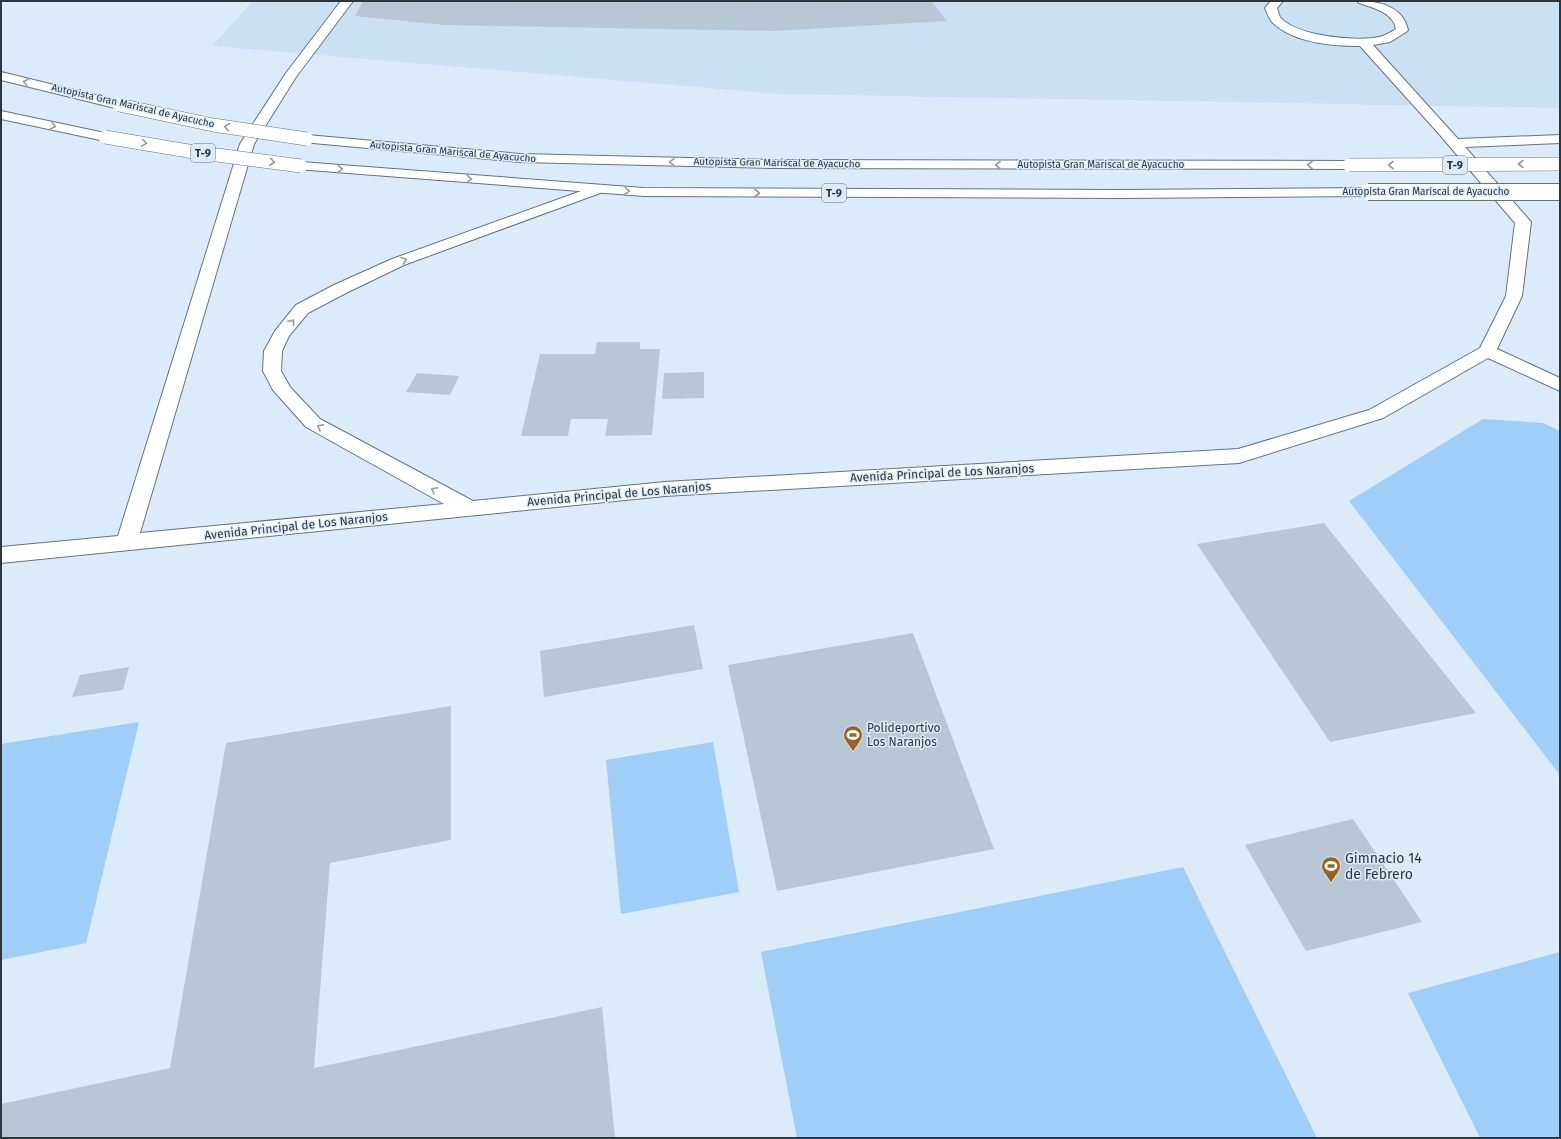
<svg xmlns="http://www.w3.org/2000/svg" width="1561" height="1139" viewBox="0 0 1561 1139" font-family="'Fira Sans',sans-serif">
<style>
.built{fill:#cae0f3}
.green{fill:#9fcef8}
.building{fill:#b8c7d5}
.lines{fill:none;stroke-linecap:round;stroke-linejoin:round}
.street-casing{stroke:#657380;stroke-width:2}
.highway-casing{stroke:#657380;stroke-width:2}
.street{fill:#fff;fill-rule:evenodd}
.highway{fill:#fff;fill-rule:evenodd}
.highway-bridge-far1-casing{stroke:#657380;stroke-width:14;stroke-linecap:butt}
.highway-bridge-casing{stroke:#657380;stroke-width:18;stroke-linecap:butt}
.highway-bridge-far1{stroke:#fff;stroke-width:13}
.highway-bridge{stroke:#fff;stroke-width:16}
.oneway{stroke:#979a9d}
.labels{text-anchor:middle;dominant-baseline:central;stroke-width:3;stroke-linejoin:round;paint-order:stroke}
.far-street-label{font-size:10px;fill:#2f363b;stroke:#dbebfa}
.shield{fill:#dbebfa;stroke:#636c74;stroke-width:1}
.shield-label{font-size:11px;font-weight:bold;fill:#2f363b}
.street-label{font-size:12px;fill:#2f363b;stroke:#dbebfa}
.poi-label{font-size:12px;fill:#2f363b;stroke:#dbebfa;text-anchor:start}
.near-poi-label{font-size:14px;fill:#2f363b;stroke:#dbebfa;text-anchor:start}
</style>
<rect width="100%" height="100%" fill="#dbebfa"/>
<polygon class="built" points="253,1 1560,1 1560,108 778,94 212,46"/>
<g class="green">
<polygon points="1483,419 1543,423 1560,431 1560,775 1349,501"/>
<polygon points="139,722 86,943 1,960 1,744"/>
<polygon points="713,742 739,892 621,914 606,760"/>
<polygon points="1183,867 1317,1138 797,1138 761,952"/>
<polygon points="1560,952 1560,1138 1480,1138 1408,993"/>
</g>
<g class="building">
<polygon points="363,1 931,1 947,21 773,31 445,25 355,16"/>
<polygon points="597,342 640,342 640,349 660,349 652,435 605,436 608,419 571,419 568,436 521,436 540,354 595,354"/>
<polygon points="704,372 704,398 662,399 664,373"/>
<polygon points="417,373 459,376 450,395 406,392"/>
<polygon points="1324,523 1476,713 1330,742 1197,544"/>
<polygon points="694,625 703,669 544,697 540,651"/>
<polygon points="913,633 994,849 777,891 728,665"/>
<polygon points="129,667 123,690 72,697 80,675"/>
<polygon points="451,706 451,840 330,863 314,1068 602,1007 615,1138 1,1138 1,1104 170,1068 226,743"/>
<polygon points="1353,819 1422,922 1306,951 1245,845"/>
</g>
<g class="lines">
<g class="street-casing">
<path id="street" d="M341,1H353L296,77L254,144L140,533L444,504L306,427L273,390L263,371L264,351L275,331L296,305L334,285L392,259L598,185L603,186L605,189L603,192L404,265L346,293L308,313L289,336L282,351L281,371L290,387L320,419L473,501L665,482L1238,449L1369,410L1480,348L1506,296L1515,223L1440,135L1360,46C1332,46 1293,43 1272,22C1269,18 1267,13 1265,8L1271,1H1283L1277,8C1278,11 1279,15 1280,17C1295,36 1357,42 1379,37C1385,36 1391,32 1396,29C1393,12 1373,8 1359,3L1357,1C1379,1 1403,6 1408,30L1406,32L1390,42L1373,45L1458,139L1560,135V143L1465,147L1531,222L1522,296L1497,349L1560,378V391L1488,358L1383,418L1239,463L665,496L1,563V547L118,536L240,144L286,73Z"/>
</g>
<g class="highway-casing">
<g id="highway">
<polygon points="1,72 124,102 126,105 124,108 119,109 1,80"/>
<polygon points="1,111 105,133 110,134 112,137 110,140 105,141 1,119"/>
<polygon points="307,135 520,154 772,160 1349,161 1354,162 1356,165 1354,168 1349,169 772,168 520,162 302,142 300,139 302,136"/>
<polygon points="301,162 644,188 1120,190 1368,188 1373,189 1375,192 1373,195 1368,196 1120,198 644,196 296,169 294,166 296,163"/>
</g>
</g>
<use href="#street" class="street"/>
<use href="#highway" class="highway"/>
<g class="highway-bridge-far1-casing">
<g id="highway-bridge-far1">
<polyline points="119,105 213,125 307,139"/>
<polyline points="105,137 194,152 301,166"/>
<polyline points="1349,165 1560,164"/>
</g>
</g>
<g class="highway-bridge-casing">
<polyline id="highway-bridge" points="1368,192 1560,192"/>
</g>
<use href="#highway-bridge-far1" class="highway-bridge-far1"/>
<use href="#highway-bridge" class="highway-bridge"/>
</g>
<defs><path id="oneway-chevron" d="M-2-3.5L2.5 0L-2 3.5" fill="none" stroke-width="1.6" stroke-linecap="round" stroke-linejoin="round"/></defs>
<g class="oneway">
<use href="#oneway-chevron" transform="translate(26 82) rotate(-166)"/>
<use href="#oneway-chevron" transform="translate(53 126) rotate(12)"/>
<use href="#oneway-chevron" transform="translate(227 127) rotate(-172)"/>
<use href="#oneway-chevron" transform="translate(144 143) rotate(9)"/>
<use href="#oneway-chevron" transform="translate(272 162) rotate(8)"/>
<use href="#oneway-chevron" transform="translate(672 162) rotate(-179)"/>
<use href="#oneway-chevron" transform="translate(1521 164) rotate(180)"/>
<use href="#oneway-chevron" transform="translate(998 165) rotate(-180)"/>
<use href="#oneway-chevron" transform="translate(1310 165) rotate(-180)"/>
<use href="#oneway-chevron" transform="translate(1391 165) rotate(180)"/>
<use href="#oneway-chevron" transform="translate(340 169) rotate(4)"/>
<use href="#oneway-chevron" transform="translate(469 179) rotate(4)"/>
<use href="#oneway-chevron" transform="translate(627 191) rotate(4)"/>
<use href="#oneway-chevron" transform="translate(757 193)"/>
<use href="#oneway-chevron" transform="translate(404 260) rotate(-20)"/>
<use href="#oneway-chevron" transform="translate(292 322) rotate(-51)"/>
<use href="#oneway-chevron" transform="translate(320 427) rotate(-151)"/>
<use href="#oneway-chevron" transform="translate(434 490) rotate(-151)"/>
</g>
<defs>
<g id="stadium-pin" transform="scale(1)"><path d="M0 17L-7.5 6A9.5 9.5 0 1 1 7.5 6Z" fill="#9b631f" stroke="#dbebfa"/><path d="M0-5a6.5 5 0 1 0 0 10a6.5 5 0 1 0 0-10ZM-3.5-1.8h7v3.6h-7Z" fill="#fff"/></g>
</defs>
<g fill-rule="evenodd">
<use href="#stadium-pin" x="853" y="735"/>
<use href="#stadium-pin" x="1331" y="866"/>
</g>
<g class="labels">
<g class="far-street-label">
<text transform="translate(133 106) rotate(13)">Autopista Gran Mariscal de Ayacucho</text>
<text transform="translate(453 152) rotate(5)">Autopista Gran Mariscal de Ayacucho</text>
<text transform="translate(777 163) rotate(1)">Autopista Gran Mariscal de Ayacucho</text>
<text x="1101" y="165">Autopista Gran Mariscal de Ayacucho</text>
<text x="1426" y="192">Autopista Gran Mariscal de Ayacucho</text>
</g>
<g class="shield">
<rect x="191" y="144" width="24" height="18" rx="3"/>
<rect x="1443" y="156" width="24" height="18" rx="3"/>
<rect x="822" y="184" width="24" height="18" rx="3"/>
</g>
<g class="shield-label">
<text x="203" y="153">T-9</text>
<text x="1455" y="165">T-9</text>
<text x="834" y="193">T-9</text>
</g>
<g class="street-label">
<text transform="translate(942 473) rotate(-3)">Avenida Principal de Los Naranjos</text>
<text transform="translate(619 494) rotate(-5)">Avenida Principal de Los Naranjos</text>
<text transform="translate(296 526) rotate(-6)">Avenida Principal de Los Naranjos</text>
</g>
<g class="poi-label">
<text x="867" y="728">Polideportivo<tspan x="867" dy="14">Los Naranjos</tspan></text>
</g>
<g class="near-poi-label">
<text x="1345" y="858">Gimnacio 14<tspan x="1345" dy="16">de Febrero</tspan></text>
</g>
</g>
<rect width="1561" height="1139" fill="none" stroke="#2f363b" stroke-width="4"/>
</svg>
